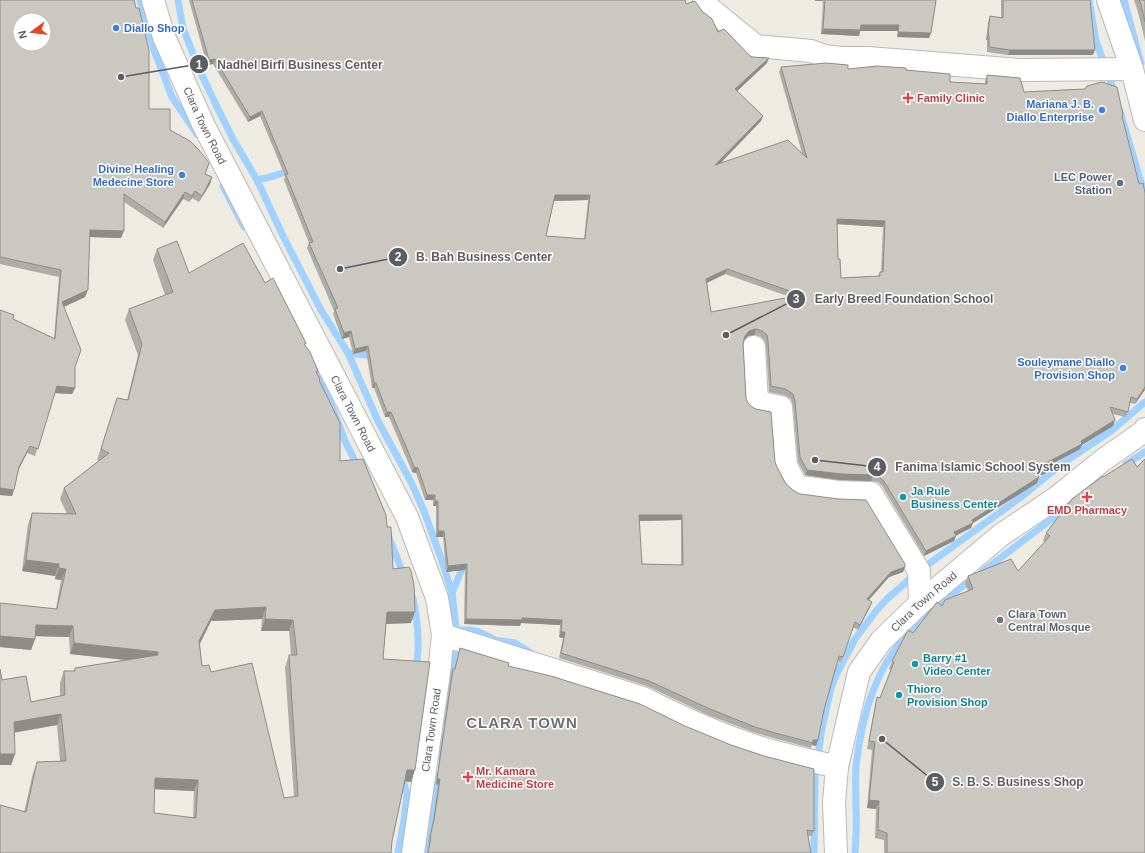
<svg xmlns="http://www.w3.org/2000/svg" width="1145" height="853" viewBox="0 0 1145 853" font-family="Helvetica,sans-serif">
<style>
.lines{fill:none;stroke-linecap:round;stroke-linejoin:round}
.stream{stroke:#a0d1ff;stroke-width:7}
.minor-casing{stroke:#b7babf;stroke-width:24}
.minor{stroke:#fff;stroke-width:22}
.wall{fill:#aeaca6;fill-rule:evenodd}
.shaded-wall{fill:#8d8c87}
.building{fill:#cac8c1;stroke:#8d8c87;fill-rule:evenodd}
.shop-dot{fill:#3f7fe0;stroke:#fff;stroke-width:1.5}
.health-dot{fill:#e0444e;stroke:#fff;stroke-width:1.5}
.service-dot{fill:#5c6f8a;stroke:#fff;stroke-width:1.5}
.culture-dot{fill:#0f9aa8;stroke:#fff;stroke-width:1.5}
.worship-dot{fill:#6b7280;stroke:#fff;stroke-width:1.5}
.labels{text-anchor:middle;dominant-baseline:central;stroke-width:3;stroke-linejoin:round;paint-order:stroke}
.shop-label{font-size:11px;font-weight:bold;fill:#366cbe;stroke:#fff;text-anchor:end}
.health-label{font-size:11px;font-weight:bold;fill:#be3a42;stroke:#fff;text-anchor:start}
.street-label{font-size:11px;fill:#5a5e63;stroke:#fff}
.service-label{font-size:11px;font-weight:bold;fill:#4e5e75;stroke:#fff;text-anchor:end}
.culture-label{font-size:11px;font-weight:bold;fill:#0d838f;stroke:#fff;text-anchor:start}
.worship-label{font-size:11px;font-weight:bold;fill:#5b616d;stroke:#fff;text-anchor:start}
.district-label{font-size:15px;font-weight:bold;letter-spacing:1px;fill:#6b7075;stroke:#fff}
.leader{fill:none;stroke:#5a5e63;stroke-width:1.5}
.callout-dot{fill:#5a5e63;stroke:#fff;stroke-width:1.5}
.mark-label{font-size:12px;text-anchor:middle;font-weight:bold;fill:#fff}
.callout-label{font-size:12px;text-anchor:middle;font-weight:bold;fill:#5a5e63;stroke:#fff;stroke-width:3;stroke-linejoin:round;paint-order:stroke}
</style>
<rect width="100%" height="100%" fill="#edebe2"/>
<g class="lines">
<g class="stream">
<polyline points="140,0 154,50 172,97 197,134"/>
<polyline points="178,0 183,28 199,69 219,111 233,139 257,180 283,236 321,310 348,353 378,421 411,482 424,511 442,561 452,593 456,628 457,644 450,672 442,724"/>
<polyline points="1089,0 1096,41 1115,94"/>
<polyline points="1124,0 1141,63"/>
<polyline points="1119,108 1145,196"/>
<polyline points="257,180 274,176 291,170"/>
<polyline points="223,186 244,227"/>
<polyline points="348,353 375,356"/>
<polyline points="314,365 331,404 345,441 358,467"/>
<polyline points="1126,464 1145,452"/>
<polyline points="388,535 404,576"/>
<polyline points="982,572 1074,502"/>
<polyline points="452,593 462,569 463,562"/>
<path d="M413,598C418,622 420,646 416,669"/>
<polyline points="455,630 470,630 479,632 495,640 515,643 532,654"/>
<path d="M440,758C441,750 438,742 440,735"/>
<polyline points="398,853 404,821 407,794 402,777"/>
<polyline points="426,853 432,821 437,776"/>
<polyline points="814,853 815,777 822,728 831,688 837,673 855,639 876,611 887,599 919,571 1021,497 1063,463 1111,431 1145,402"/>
<path d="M855,853C856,839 857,824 856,810C856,796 855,782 856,767C861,721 873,673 904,638C917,623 932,611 947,599C956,592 964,584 973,578"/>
</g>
<g class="minor-casing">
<g id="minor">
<path id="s1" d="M153,0L164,37L204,126L407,517L437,598L443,635L439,673L413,853"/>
<polyline points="704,0 708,7 756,46 811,51 824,56 840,58 868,58 1020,70 1132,69"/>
<polyline points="1108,0 1132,69 1145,120"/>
<polyline points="754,347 757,402 781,407 786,466 795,483 800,487 839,492 871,493 919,571 920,603"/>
<path d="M443,635L643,698C682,718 723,736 765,749C789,756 813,761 837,767"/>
<path id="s2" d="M836,853L834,802L837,767L859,672L881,641L920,603L1001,535L1056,498L1103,460L1143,432L1145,429"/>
</g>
</g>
<use href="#minor" class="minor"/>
</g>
<g class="wall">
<polygon points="0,0 149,109 170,130 205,174 212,177 210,184 199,202 192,198 189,202 183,199 163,228 124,202 121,238 90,237 85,297 64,307 75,367 75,388 72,394 55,393 35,456 27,453 18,470 12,496 0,495 0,310 13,319 54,338 59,277 0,264"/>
<path d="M189,0H685L686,4L702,11L718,32L751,57L767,63L737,91L761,121L719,164L802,153L779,72L781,67L848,69L906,70L950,82L985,84V81L987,75L1024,92L1122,118L1139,184L1145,193V391H1144L1135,404L1130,403L1126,417L1112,414L1115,420L1113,426L1082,445L1080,449L1047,467L1045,474L1038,475L1039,477L1037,483L973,523L971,528L956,536L954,541L924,556L882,486L878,482L871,481L840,480L805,475L798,462L793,406L791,399L784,395L769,392L766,346L765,341L760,336L754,335L748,336L744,340L743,342L746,398L748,403L775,462L777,467L786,484L794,491L905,567L903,572L889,577L869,600L870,607L858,630L853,627L841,662L838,661L824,710L818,740L816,746L812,745L811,748L777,739L753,732L708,715L647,686L559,658L563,638L559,637L560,625L521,623L520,626L464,624L465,570L446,572L443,537H436V506H433V500H425L416,473L412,472L408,462L389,417H385L374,388H372L366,351L353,354L349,337L342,339L333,314L334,311L307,248L309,243L284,180L285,176L260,116L248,122L213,64L207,65ZM588,200L584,239L546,236L554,201ZM837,224L883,227L881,272H880L878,276L841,278L838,259ZM725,274L790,297L711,312L707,283ZM681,520V565L642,564L639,521Z"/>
<polygon points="815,0 936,0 931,33 929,38 897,37 898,31 860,31 859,36 821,34 823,1 815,1"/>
<polygon points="1001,0 1090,0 1093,55 1008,55 987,52 987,40 986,40 988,22 990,16 1001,18"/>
<polygon points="1134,0 1145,0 1145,41 1138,12"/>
<path d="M157,249L189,273L265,283L306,343L305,345L318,371L317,374L320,379L319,380L340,461L393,569L411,623L386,624L383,659L411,782L405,781L392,841L24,812L33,773L37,762L60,761L57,725L14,733L15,754L11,765L2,680L31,702L60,696V683L64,671H74L75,668L126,660L70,654L69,637L35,636V639L31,650L0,647L56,609L61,580L55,579V576L22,571L28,524L32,513L67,514L60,499L64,488L99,461L97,460L117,398L127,400L138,355L125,320L129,309L165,295L153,260ZM262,619L261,631H289L291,655H289L285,667L294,797L284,798L202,666L200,644L211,621ZM154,789L194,791L193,818L154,813Z"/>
<polygon points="1072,499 1145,853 884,853 884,840 875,838 876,809 867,808 872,750 867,749 875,705 877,697 880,698 891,670 889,669 892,661 913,633 942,606 968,591 965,584 968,576 1018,571 1045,542 1043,541 1046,533"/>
<polygon points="460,648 508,666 814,831 812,836 808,836 811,853 427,853 429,842 428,842 432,825 438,785 436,784 451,674 453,669 454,669"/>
</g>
<g class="shaded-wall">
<rect x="815" y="0" width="8" height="1"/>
<polygon points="861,25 899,25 898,31 860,31 859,36 821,34 823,29"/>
<polygon points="898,32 931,33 929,38 897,37"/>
<polygon points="988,35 989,35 987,40 986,40"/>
<polygon points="1010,50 1095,50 1093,55 1008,55"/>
<polygon points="769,58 767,63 733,95 735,89"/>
<polygon points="215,59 213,64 207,65 209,60"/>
<polygon points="262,111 260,116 248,122 250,117"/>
<polygon points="763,116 761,121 713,171 715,165"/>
<polygon points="212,177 210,184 199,202 202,196"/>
<polygon points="195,191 192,198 189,202 192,196"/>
<polygon points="185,192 183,199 163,228 165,222"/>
<polygon points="555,195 590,195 588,200 553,201"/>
<polygon points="837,219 885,221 883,227 835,224"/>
<polygon points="90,230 124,231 121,238 88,237"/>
<polygon points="727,269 725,274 704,284 706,279"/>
<polygon points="88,290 85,297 59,309 62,302"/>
<polygon points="756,329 754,335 748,336 743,341 745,336 749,331"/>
<polygon points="351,331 349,337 342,339 344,333"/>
<polygon points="368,346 366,351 353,354 355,349"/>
<polygon points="374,383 376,383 374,388 372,388"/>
<polygon points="57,386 75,388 72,394 54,393"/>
<polygon points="1145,387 1144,391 1135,404 1137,399"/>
<polygon points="387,412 391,412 389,417 385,417"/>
<polygon points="1115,420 1113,426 1082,445 1080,449 1044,468 1046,463"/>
<polygon points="30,446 27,453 17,473 19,467"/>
<polygon points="414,467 418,468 416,473 412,472"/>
<polygon points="1047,468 1045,474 1035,476 1037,471"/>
<polygon points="807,470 873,475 871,481 840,480 805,475"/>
<polygon points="1039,477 1037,483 973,523 971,528 952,537 954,532 972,520"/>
<polygon points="0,488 14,490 12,496 0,495"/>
<polygon points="427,495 435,495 433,500 425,500"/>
<polygon points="435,501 438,501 436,506 433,506"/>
<polygon points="639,515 682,515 681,520 637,521"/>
<polygon points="438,531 444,531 443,537 436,537"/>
<polygon points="956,536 954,541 924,556 926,551"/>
<polygon points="26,560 59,564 55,576 22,571"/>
<polygon points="467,564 465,570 446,572 448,566"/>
<polygon points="905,567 903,572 889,577 865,604 867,599 891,572"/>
<polygon points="59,568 66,569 61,580 55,579"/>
<polygon points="872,602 870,607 858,630 860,625"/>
<polygon points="266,607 262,619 211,621 195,653 199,641 215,610"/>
<polygon points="387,612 415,612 411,623 383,624"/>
<polygon points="522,618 562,620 560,625 521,623 520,626 464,624 466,619"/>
<polygon points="265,619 293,620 289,631 261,631"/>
<polygon points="36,625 73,626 69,637 32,636"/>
<polygon points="561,632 565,632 563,638 559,637"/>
<polygon points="0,636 35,639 31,650 0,647"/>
<polygon points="74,643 158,652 154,663 70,654"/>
<polygon points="61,714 57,725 10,733 14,722"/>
<polygon points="813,740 818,740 816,746 812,745"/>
<polygon points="0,754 15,754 11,765 0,765"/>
<polygon points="407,770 415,770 411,782 403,781"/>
<polygon points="155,778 198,780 194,791 151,789"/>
<polygon points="437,779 440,779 438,785 436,784"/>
<polygon points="869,800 879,801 876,809 867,808"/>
</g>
<g class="building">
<path d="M0,0H134L136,8H139L149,50V109H170V130L190,141L199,150L209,163L205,174L212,177L202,196L195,191L192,196L185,192L165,222L124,194V231L90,230L88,290L62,302L81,350L75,367V388L57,386L38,449L30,446L19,467L14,490L0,488V310L14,315L13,319L55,339L61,270L0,257ZM20,20H44V44H20Z"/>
<path d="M192,0H685L686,4L695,1L702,11L712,19L718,32L724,29L729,34L751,57L769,58L735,89L763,116L715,165L788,140L807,158L781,67L826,63L848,65V69L877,66L906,68V70L950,74V82L987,84V75L1020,78L1024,92L1085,89L1087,86L1102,82L1117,87L1123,115L1122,116L1139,184L1143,183L1145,193V387L1137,399L1131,397L1128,412L1110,407L1115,420L1081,441L1082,444L1046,463L1047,468L1037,471L1039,477L972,520L973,523L954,532L956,536L926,551L884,481L879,477L873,475L842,474L807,470L800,457L795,401L793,394L785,389L771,386L768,341L767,335L762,331L756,329L749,331L745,336L743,342L746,398L748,403L752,407L756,409L771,412L775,462L777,467L786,484L794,491L800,494L839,499L866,500L905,564V567L891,572L867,599L872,602L860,625L855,622L843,657L839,656L824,710L818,740H813V743L779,734L755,727L710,709L649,681L561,653L565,632H561L562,620L522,618V620L466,619L467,564L448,566L444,531H438V501H435V495H427L418,468L414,467L410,456L391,412H387L376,383H374L368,346L355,349L351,331L344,333L335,309L338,308L309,243L313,242L286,175L288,174L262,111L250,117L215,59L209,60ZM555,195H590L585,239L546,236ZM837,219L885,221L883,272H880V276L841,278L840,259H838ZM727,269L801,295L711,312L706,279ZM639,515H682L683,565L642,564Z"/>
<polygon points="825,0 936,0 931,33 898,32 899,25 861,25 860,30 823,29"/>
<polygon points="1003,0 1090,0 1095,50 1010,50 989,47 989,35 988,35 990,16 1003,18"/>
<polygon points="1139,0 1145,0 1145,22 1141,4"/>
<path d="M177,241L189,273L243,243L265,283L273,278L306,343L304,344L310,352L318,371L316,372L320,379L319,380L340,423V461L363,459L386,515L387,527H391L393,569L409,567L411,571L414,585L415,612H387L383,659L430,662L415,770H407L392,841L391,853H0V805L26,812L37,762L66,761L61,714L14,722L15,754H0V669L2,680L26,676L31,702L65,695L64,671H75V668L158,655V652L74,643L73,626L36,625L35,639L0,636V603L57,609L66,569L59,568V564L26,560L32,513L76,514L64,488L109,453L101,449L117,398L128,400L142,344L129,309L173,292L157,249ZM266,607L265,619L293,620L297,655H289L298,796L284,798L252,663L211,672L209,665L202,666L199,641L215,610ZM155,778L198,780L196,818L154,813Z"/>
<polygon points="1132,459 1137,467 1145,459 1145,853 887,853 887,833 878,830 879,801 869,800 875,742 869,741 877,697 880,698 894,662 892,661 908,630 913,633 937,602 942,606 945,600 973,589 968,576 1011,559 1018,571 1050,536 1046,533 1072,499 1103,476 1103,477"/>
<polygon points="460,648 509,663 508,666 551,676 640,704 685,726 731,745 764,756 814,769 814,831 807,830 811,853 428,853 431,837 430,837 434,820 440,779 437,779 453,669 455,669"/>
</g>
<g class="shop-dot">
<circle cx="116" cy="28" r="4"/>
<circle cx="1102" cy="110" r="4"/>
<circle cx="182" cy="175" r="4"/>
<circle cx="1123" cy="368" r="4"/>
</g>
<g class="health-dot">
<path d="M906 92h4v4h4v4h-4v4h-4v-4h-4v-4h4z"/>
<path d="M1085 491h4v4h4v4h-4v4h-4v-4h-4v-4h4z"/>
<path d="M466 771h4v4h4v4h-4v4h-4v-4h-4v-4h4z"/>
</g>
<circle class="service-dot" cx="1120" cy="183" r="4"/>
<g class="culture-dot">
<circle cx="903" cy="497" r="4"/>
<circle cx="915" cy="664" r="4"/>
<circle cx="899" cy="695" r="4"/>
</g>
<circle class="worship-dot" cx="1000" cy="620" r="4"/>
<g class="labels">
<g class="shop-label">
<text x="124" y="28" text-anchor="start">Diallo Shop</text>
<text x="1094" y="104">Mariana J. B.<tspan x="1094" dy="13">Diallo Enterprise</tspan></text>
<text x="174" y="169">Divine Healing<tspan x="174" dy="13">Medecine Store</tspan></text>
<text x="1115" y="362">Souleymane Diallo<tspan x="1115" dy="13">Provision Shop</tspan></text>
</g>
<g class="health-label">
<text x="917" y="98">Family Clinic</text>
<text x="1087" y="510" text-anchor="middle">EMD Pharmacy</text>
<text x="476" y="771">Mr. Kamara<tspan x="476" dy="13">Medicine Store</tspan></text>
</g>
<g class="street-label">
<text stroke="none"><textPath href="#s1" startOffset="136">Clara Town Road</textPath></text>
<text stroke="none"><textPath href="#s1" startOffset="460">Clara Town Road</textPath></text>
<text stroke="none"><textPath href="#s2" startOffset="280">Clara Town Road</textPath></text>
<text transform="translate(431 730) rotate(-82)">Clara Town Road</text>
</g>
<g class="service-label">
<text x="1112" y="177">LEC Power<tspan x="1112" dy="13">Station</tspan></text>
</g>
<g class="culture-label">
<text x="911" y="491">Ja Rule<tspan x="911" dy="13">Business Center</tspan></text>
<text x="923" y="658">Barry #1<tspan x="923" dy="13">Video Center</tspan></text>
<text x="907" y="689">Thioro<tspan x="907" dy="13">Provision Shop</tspan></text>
</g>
<g class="worship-label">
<text x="1008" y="614">Clara Town<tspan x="1008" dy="13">Central Mosque</tspan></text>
</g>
<g class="district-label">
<text x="522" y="722">CLARA TOWN</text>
</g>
</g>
<path class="leader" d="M121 77L199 64M340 269L398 257M726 335L796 299M815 460L877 467M882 739L935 782"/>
<g class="callout-dot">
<circle cx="121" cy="77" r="4"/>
<circle cx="340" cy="269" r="4"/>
<circle cx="726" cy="335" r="4"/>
<circle cx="815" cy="460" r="4"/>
<circle cx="882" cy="739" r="4"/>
<circle cx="199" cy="64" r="10"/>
<circle cx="398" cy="257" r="10"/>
<circle cx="796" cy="299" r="10"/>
<circle cx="877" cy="467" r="10"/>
<circle cx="935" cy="782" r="10"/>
</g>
<g class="mark-label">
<text x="199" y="69">1</text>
<text x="398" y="261">2</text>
<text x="796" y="303">3</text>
<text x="877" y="471">4</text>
<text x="935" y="786">5</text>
</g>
<g class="callout-label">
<text x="300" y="69">Nadhel Birfi Business Center</text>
<text x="484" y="261">B. Bah Business Center</text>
<text x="904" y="303">Early Breed Foundation School</text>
<text x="983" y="471">Fanima Islamic School System</text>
<text x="1018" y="786">S. B. S. Business Shop</text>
</g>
<g transform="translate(32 32) rotate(255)"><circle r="19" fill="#ffffff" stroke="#bdbfc1"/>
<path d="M0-3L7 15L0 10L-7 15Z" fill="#eb432a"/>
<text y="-6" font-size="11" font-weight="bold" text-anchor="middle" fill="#5a5e63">N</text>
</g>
</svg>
